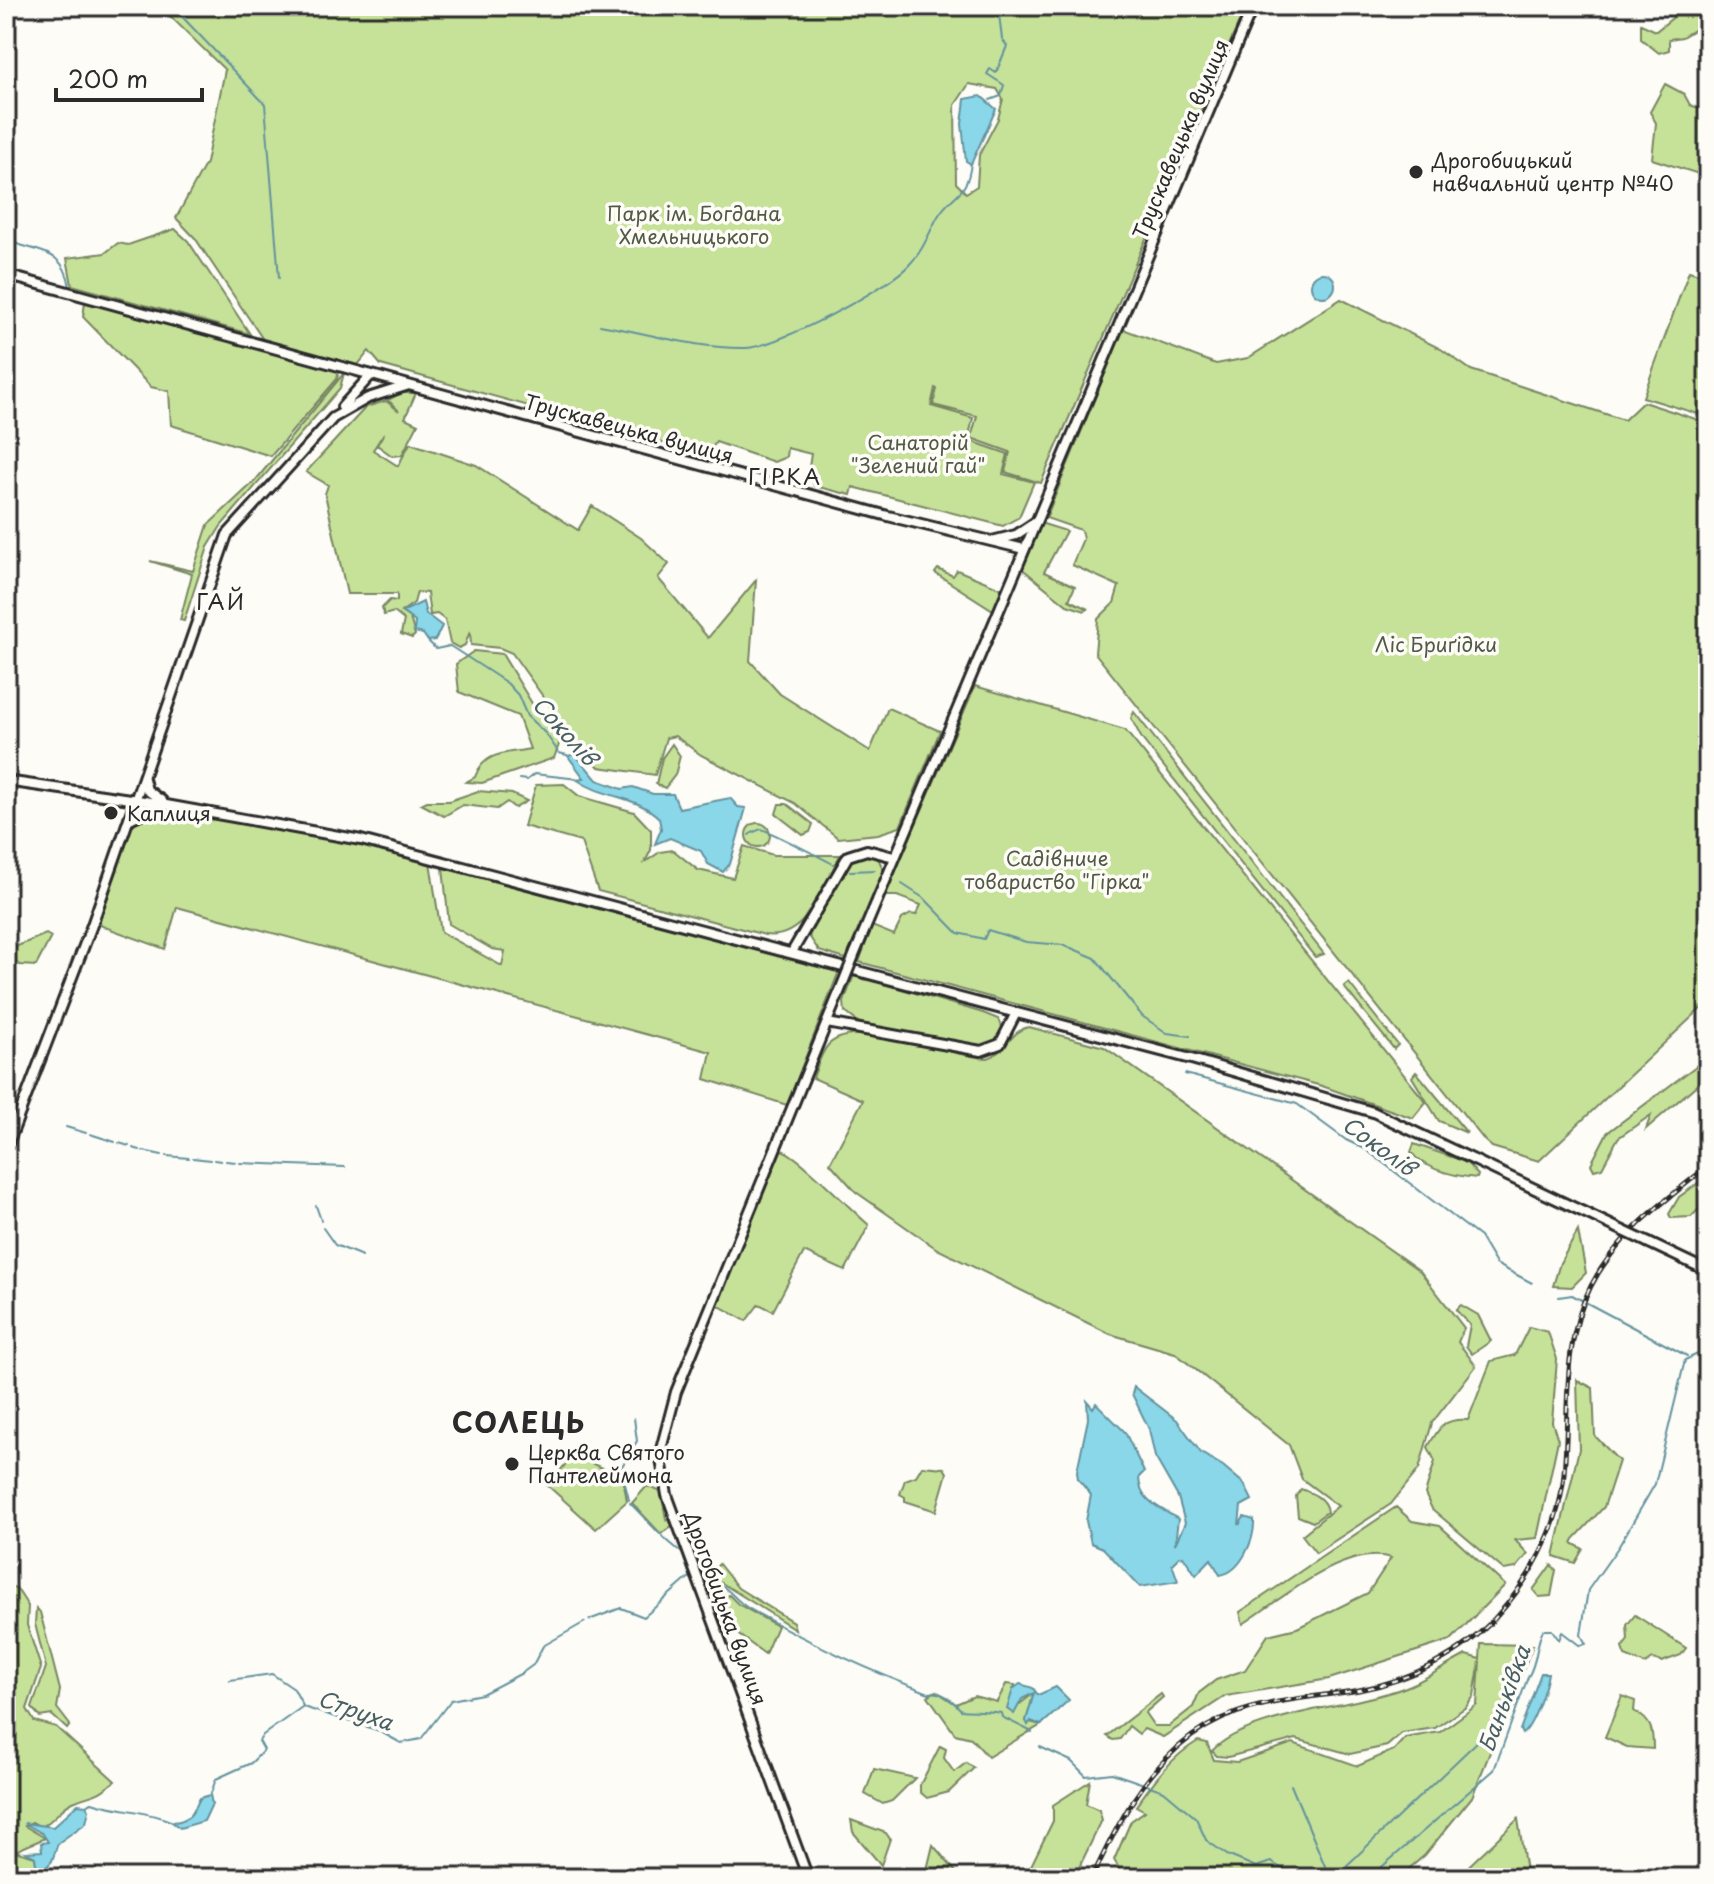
<svg xmlns="http://www.w3.org/2000/svg" width="1714" height="1884" viewBox="0 0 1714 1884" font-family="'Playpen Sans',sans-serif">
<style>
.green{fill:#c6e299;stroke:#788662;stroke-width:2;fill-rule:evenodd}
.water{fill:#8ad7e9;stroke:#64929d;stroke-width:2}
.lines{fill:none;stroke-linecap:round;stroke-linejoin:round}
.stream{stroke:#64929d;stroke-width:2}
.secondary-casing{stroke:#2b2b2b;stroke-width:14}
.secondary{stroke:#fdfcf7;stroke-width:8}
.rail-casing{stroke:#2b2b2b;stroke-width:5}
.rail{stroke:#fdfcf7;stroke-width:2;stroke-dasharray:6;stroke-linecap:butt}
.secondary-bridge-casing{stroke:#2b2b2b;stroke-width:14;stroke-linecap:butt}
.secondary-bridge{stroke:#fdfcf7;stroke-width:8}
.poi-dot{fill:#2b2b2b;stroke:#fdfcf7;stroke-width:3}
.labels{text-anchor:middle;dominant-baseline:central;stroke-width:7;stroke-linejoin:round;paint-order:stroke}
.street-label{font-size:20px;fill:#2b2b2b;stroke:#fdfcf7}
.poi-label{font-size:20px;fill:#2b2b2b;stroke:#fdfcf7;text-anchor:start}
.park-label{font-size:20px;fill:#525946;stroke:#fdfcf7}
.neighbourhood-label{font-size:22px;letter-spacing:2px;fill:#2b2b2b;stroke:#fdfcf7}
.water-label{font-size:22px;font-style:italic;fill:#485f64;stroke:#fdfcf7}
.district-label{font-size:28px;font-weight:bold;letter-spacing:2px;fill:#2b2b2b;stroke:#fdfcf7}
</style>
<rect width="100%" height="100%" fill="#fdfcf7"/>
<filter id="ink" filterUnits="userSpaceOnUse"><feTurbulence type="fractalNoise" baseFrequency=".0125" numOctaves="2"/><feDisplacementMap in="SourceGraphic" scale="16" xChannelSelector="R" yChannelSelector="G"/><feConvolveMatrix kernelMatrix="1 2 1 2 8 2 1 2 1" color-interpolation-filters="sRGB"/></filter>
<g filter="url(#ink)">
<g class="green">
<path d="M166,6H1246L1041,483L1005,472L1010,452L971,438L977,416L933,405L937,389L935,388L931,406L973,418L968,440L1008,454L1003,474L1034,482L1019,517L1003,526L853,487L851,495L814,486L809,467L811,454L787,448L786,457L774,462L716,442L710,451L688,450L381,365L369,351L357,366L264,341L195,238L176,218L206,163L225,70L165,11ZM969,84L997,89L1003,99L998,119L979,155L977,186L966,193L956,183L955,105Z"/>
<polygon points="1675,6 1708,6 1708,35 1697,28 1682,37 1669,39 1669,50 1659,53 1641,39 1641,24 1656,31 1676,15"/>
<polygon points="1665,84 1684,94 1690,105 1708,112 1708,177 1652,159 1656,123 1650,112"/>
<polygon points="175,229 188,241 250,334 72,285 67,258 105,253 118,243 128,245"/>
<polygon points="1689,271 1708,277 1708,417 1643,397"/>
<polygon points="1341,299 1441,349 1471,370 1624,420 1643,402 1708,423 1708,1002 1539,1161 1492,1147 1485,1141 1095,653 1098,619 1114,603 1119,586 1072,565 1083,539 1081,530 1046,518 1123,329 1216,364 1248,358"/>
<polygon points="85,302 339,371 337,379 271,456 171,425 169,391 151,387 83,317"/>
<polygon points="344,373 340,388 221,526 208,547 184,621 180,620 192,574 150,561 193,571 208,525 255,481"/>
<polygon points="401,393 416,393 405,418 418,424 402,455 392,456 377,445 384,433 373,450 398,466 410,443 476,465 578,530 592,506 641,538 669,564 658,578 708,638 756,580 750,661 780,694 870,751 888,708 940,731 900,827 878,834 838,838 795,803 701,755 675,736 666,738 655,775 599,767 564,726 512,653 500,648 471,645 470,631 465,645 459,648 450,643 445,620 437,614 430,615 427,593 417,592 414,603 401,612 410,618 415,635 412,638 401,634 404,620 394,612 384,615 382,608 390,600 397,601 397,594 347,594 325,494 328,485 306,472 366,407 386,401 399,411 388,400"/>
<polygon points="1040,523 1066,531 1044,572 1075,586 1069,600 1088,609 1085,611 1067,605 1020,567"/>
<polygon points="938,569 953,576 957,570 1003,589 993,610 935,573"/>
<path d="M474,651L502,654L539,715L561,739L554,758L482,783L466,782L475,777C484,751 506,754 530,749L518,716L459,692L456,664Z"/>
<polygon points="975,686 1125,730 1426,1102 1413,1118 1322,1086 859,962 872,926 894,935 902,919 911,914 916,915 921,905 897,896 885,896"/>
<polygon points="1134,712 1324,954 1315,957 1142,739 1131,718"/>
<polygon points="672,744 680,756 675,775 665,788 656,784 662,758"/>
<path d="M564,784L579,796L634,812L651,830V850L645,862L660,852L673,850L698,870L733,878L744,846L773,855H840C824,885 807,941 765,935L598,891L581,842L524,826L536,785Z"/>
<polygon points="478,791 512,794 527,801 515,808 507,802 497,809 463,805 444,816 421,804 427,801 449,801"/>
<polygon points="779,804 787,804 813,824 810,832 803,835 776,814"/>
<polygon points="151,812 183,813 347,841 430,862 441,932 502,966 505,951 492,949 449,924 443,868 839,971 787,1105 705,1079 711,1052 177,907 165,949 102,926 99,922 132,827 138,819"/>
<circle cx="758" cy="835" r="12"/>
<polygon points="861,855 878,858 883,869 881,881 849,960 819,951 809,936 846,865"/>
<polygon points="46,934 51,937 36,966 20,965 10,959 15,947"/>
<polygon points="854,975 983,1013 998,1019 1004,1030 991,1045 979,1045 862,1025 845,1012 844,1002"/>
<polygon points="1349,983 1398,1045 1394,1049 1344,987"/>
<path d="M1029,1027L1104,1047L1420,1271L1464,1328L1458,1342L1476,1366L1432,1423L1419,1469L1391,1504L1316,1553L1302,1535L1338,1506L1302,1479L1289,1445L1175,1353L1110,1334L937,1249L856,1192L830,1163L863,1100L813,1078C817,1067 821,1052 829,1044C860,1016 949,1058 988,1058C1006,1052 1011,1030 1029,1027Z"/>
<polygon points="1708,1057 1708,1075 1646,1129 1651,1115 1618,1138 1602,1168 1594,1170 1591,1164 1607,1133"/>
<polygon points="1416,1072 1418,1074 1467,1133 1439,1121 1412,1077"/>
<path d="M1414,1144L1466,1162L1478,1175L1477,1178C1455,1176 1425,1170 1411,1152Z"/>
<path d="M781,1150C796,1152 852,1211 869,1225L845,1271L804,1252L773,1311L759,1304L746,1321L716,1304Z"/>
<polygon points="1708,1176 1708,1200 1691,1217 1671,1218 1669,1214 1679,1197"/>
<polygon points="1578,1231 1586,1273 1572,1287 1553,1286 1560,1263"/>
<polygon points="1461,1305 1478,1315 1491,1341 1472,1354 1466,1346 1470,1325 1456,1310"/>
<path d="M1529,1327L1548,1332L1557,1359L1552,1422L1558,1440L1537,1538L1515,1540L1528,1554L1516,1568L1504,1570L1432,1509L1425,1494L1435,1461L1428,1447C1439,1427 1444,1418 1468,1420L1491,1361L1515,1355Z"/>
<polygon points="1577,1380 1593,1388 1595,1436 1619,1461 1604,1507 1574,1539 1572,1543 1583,1549 1575,1563 1554,1556 1579,1449"/>
<polygon points="574,1455 623,1478 627,1501 596,1529 547,1485"/>
<polygon points="922,1466 944,1468 947,1473 936,1511 905,1501 905,1497 900,1494 905,1480 916,1476"/>
<polygon points="647,1486 661,1492 666,1519 673,1525 661,1534 632,1503"/>
<path d="M1301,1489C1312,1493 1326,1498 1327,1512L1313,1522L1298,1516L1296,1496Z"/>
<path d="M1396,1507L1412,1521L1440,1526L1505,1585L1451,1640L1329,1679L1226,1696L1163,1737L1144,1729L1139,1734L1129,1726L1120,1739L1113,1740L1107,1736L1161,1694L1163,1697L1145,1713L1154,1726H1169L1193,1707L1199,1693L1216,1680L1245,1670L1268,1635L1297,1628L1368,1593L1391,1558C1345,1544 1280,1600 1243,1624L1240,1612Z"/>
<polygon points="719,1564 738,1588 793,1622 795,1629 709,1575"/>
<polygon points="1551,1565 1556,1570 1551,1596 1539,1597 1533,1590"/>
<path d="M6,1584L17,1589L28,1606L27,1625L41,1668L27,1709L34,1721L56,1727L115,1781C95,1798 94,1793 73,1802C61,1807 54,1821 41,1827L32,1822L25,1826L45,1838L15,1851L35,1857L38,1877L44,1871L47,1878H6Z"/>
<polygon points="729,1595 738,1604 777,1626 765,1654 733,1631 723,1629 714,1604"/>
<polygon points="36,1609 40,1612 60,1690 57,1708 70,1725 67,1729 52,1715 40,1717 32,1708 46,1667 35,1624"/>
<polygon points="1635,1615 1686,1648 1681,1655 1662,1662 1653,1659 1645,1664 1625,1656 1622,1648 1628,1640 1627,1625"/>
<path d="M1481,1644L1533,1645L1472,1797L1425,1855L1398,1878H1125L1114,1860L1131,1821L1145,1811L1136,1806C1154,1781 1171,1757 1198,1741L1207,1743L1214,1760L1237,1762L1293,1743L1358,1766L1394,1750L1405,1738L1440,1732L1477,1705L1480,1661L1474,1696L1466,1707L1435,1728L1402,1733L1387,1746L1350,1754L1296,1739L1228,1757L1217,1756L1212,1751C1248,1712 1361,1707 1411,1685C1430,1677 1448,1664 1466,1655L1480,1659Z"/>
<polygon points="1006,1684 1015,1685 1010,1701 1016,1707 1034,1693 1026,1721 1041,1725 988,1757 971,1738 955,1734 928,1696 936,1691 956,1704 974,1696 997,1702"/>
<path d="M1622,1696L1635,1701L1634,1711C1652,1721 1653,1730 1653,1749L1627,1747L1605,1737Z"/>
<polygon points="940,1746 946,1749 944,1758 954,1772 966,1763 974,1768 949,1792 927,1798 920,1792 920,1785"/>
<polygon points="874,1769 915,1778 892,1801 883,1804 865,1794"/>
<polygon points="1090,1781 1086,1804 1099,1810 1102,1820 1074,1878 1025,1878 1053,1821 1053,1805"/>
<polygon points="1518,1819 1527,1878 1456,1878"/>
<polygon points="851,1820 886,1833 890,1839 881,1865 853,1832"/>
<polygon points="933,1845 961,1878 925,1878"/>
</g>
<g class="water">
<polygon points="981,96 996,109 971,164 966,161 962,124 965,99"/>
<circle cx="1323" cy="285" r="12"/>
<polygon points="423,602 426,614 442,626 435,640 428,641 423,634 414,632 415,622 402,612"/>
<path d="M575,754L597,780L622,789L633,787L653,794H673L679,808L730,798L738,807L746,808L730,864L723,872L708,864L701,851L670,838L655,844L661,829L659,818C636,795 602,798 576,779L584,778L568,756Z"/>
<path d="M1134,1387L1177,1420L1201,1453L1223,1466L1244,1484L1252,1500L1241,1506L1239,1525L1244,1517L1254,1520C1255,1538 1242,1572 1220,1575L1211,1559L1196,1575L1183,1556L1179,1557L1172,1564L1178,1581L1140,1587L1103,1548L1091,1543L1086,1521L1091,1495L1078,1479L1077,1471L1088,1419L1087,1401L1093,1408L1096,1403L1125,1432L1144,1472L1139,1477C1139,1501 1161,1508 1178,1519L1175,1544L1185,1523L1178,1497L1155,1457L1149,1429L1132,1394Z"/>
<path d="M1541,1673H1548C1546,1687 1533,1727 1522,1734L1520,1730Z"/>
<polygon points="1020,1684 1033,1688 1038,1695 1056,1687 1069,1700 1041,1725 1031,1721 1028,1725 1026,1721 1034,1693 1022,1699 1014,1714 1007,1709 1013,1689"/>
<path d="M210,1795L212,1804L204,1821L180,1828L172,1822C190,1821 193,1813 200,1798Z"/>
<polygon points="78,1804 86,1805 89,1810 86,1823 58,1843 52,1861 38,1877 35,1857 26,1852 42,1851 41,1843 48,1842 43,1834 24,1823 53,1827"/>
</g>
<g class="lines">
<g class="stream">
<polyline points="172,6 265,104 279,278"/>
<polyline points="990,100 1001,96 1004,85 987,74 990,69 996,73 1007,46 1002,39 998,6"/>
<path d="M6,240C36,253 64,247 70,287L117,300"/>
<polyline points="124,302 253,338"/>
<path d="M600,325C647,333 698,349 746,348C777,347 887,289 909,265C923,251 928,235 937,218C952,192 967,198 971,163"/>
<polyline points="259,340 359,366"/>
<polyline points="368,368 375,370"/>
<polyline points="428,641 436,649 450,646 507,683 518,695 527,716 546,734 559,753 567,755"/>
<polyline points="519,779 527,780 534,774 579,779"/>
<path d="M749,835C751,833 759,830 761,829C765,829 824,859 833,864"/>
<polyline points="850,871 875,870"/>
<polyline points="902,884 925,899 958,933 984,939 988,930 1026,942 1064,945 1095,958 1142,1016 1167,1033 1190,1036"/>
<polyline points="1185,1074 1297,1104 1346,1140 1365,1149 1480,1237 1496,1264 1532,1283"/>
<polyline points="66,1127 86,1133"/>
<polyline points="90,1134 115,1142"/>
<polyline points="119,1143 129,1146"/>
<polyline points="133,1148 140,1150"/>
<polyline points="143,1151 162,1155"/>
<polyline points="167,1156 189,1158"/>
<polyline points="193,1158 210,1160"/>
<polyline points="214,1160 221,1161"/>
<polyline points="226,1161 236,1162"/>
<polyline points="240,1163 345,1167"/>
<polyline points="316,1206 321,1220"/>
<polyline points="323,1228 335,1245 362,1256"/>
<polyline points="1559,1297 1572,1295 1687,1356"/>
<polyline points="629,1500 621,1468 637,1441 634,1418"/>
<polyline points="630,1503 660,1534"/>
<polyline points="662,1536 682,1553 690,1576"/>
<path d="M702,1583C722,1575 732,1599 748,1608C806,1641 865,1669 929,1693C942,1690 952,1700 961,1710C972,1711 992,1711 1001,1713L1002,1717L1032,1732"/>
<polyline points="589,1620 621,1608 644,1617 686,1580 690,1577 696,1585"/>
<polyline points="230,1680 272,1674 294,1689 303,1706"/>
<polyline points="303,1707 377,1730 401,1743 421,1739 451,1700 482,1694 522,1673 533,1665 543,1646 585,1622"/>
<polyline points="1040,1747 1071,1761 1086,1776 1112,1773 1164,1791 1196,1818 1206,1840 1227,1855 1256,1867 1271,1862 1298,1878"/>
<polyline points="1291,1785 1330,1878"/>
<polyline points="210,1796 216,1779 251,1763 264,1750 259,1741 263,1735 302,1707"/>
<path d="M86,1805L92,1802C120,1811 146,1810 173,1822"/>
<polyline points="1342,1870 1516,1705"/>
<path d="M1369,1878L1494,1770L1528,1677C1538,1661 1535,1646 1543,1630H1552L1559,1640L1562,1632L1579,1645L1586,1644L1581,1635L1588,1590L1619,1546L1655,1484L1685,1360L1702,1352L1708,1343"/>
</g>
<g class="secondary-casing">
<g id="secondary">
<polyline points="6,275 888,516 1024,549"/>
<polyline points="342,407 371,375"/>
<polyline points="992,541 1016,535 1034,523"/>
<polyline points="144,779 147,790 162,801"/>
<polyline points="6,781 144,801 361,840 1195,1060 1373,1112 1575,1208"/>
<polyline points="130,819 157,806"/>
<polyline points="792,952 848,856 867,850 894,857"/>
<polyline points="855,953 1253,6"/>
<polyline points="827,1023 981,1051 1000,1044 1016,1013"/>
<polyline points="6,1149 92,925 227,535 333,418 368,398 406,386"/>
<polyline points="1649,1243 1708,1271"/>
<polyline points="808,1878 667,1495 660,1453 676,1392 843,983"/>
</g>
</g>
<use href="#secondary" class="secondary"/>
<g class="rail-casing">
<path id="rail" d="M1092,1878C1117,1825 1143,1772 1192,1736C1243,1699 1300,1700 1359,1690C1409,1681 1463,1654 1496,1617C1529,1581 1557,1531 1563,1483C1571,1417 1559,1348 1591,1286C1617,1235 1665,1201 1708,1166"/>
</g>
<use href="#rail" class="rail"/>
<g class="secondary-bridge-casing">
<g id="secondary-bridge">
<polyline points="843,983 855,953"/>
<polyline points="1575,1208 1649,1243"/>
</g>
</g>
<use href="#secondary-bridge" class="secondary-bridge"/>
</g>
</g>
<g class="poi-dot">
<circle cx="1416" cy="172" r="8"/>
<circle cx="111" cy="813" r="8"/>
<circle cx="512" cy="1464" r="8"/>
</g>
<g class="labels">
<g class="street-label">
<text transform="translate(1180 139) rotate(-67)">Трускавецька вулиця</text>
<text transform="translate(629 428) rotate(15)">Трускавецька вулиця</text>
<text transform="translate(726 1608) rotate(70)">Дрогобицька вулиця</text>
</g>
<g class="poi-label">
<text x="1432" y="160">Дрогобицький<tspan x="1432" dy="23">навчальний центр №40</tspan></text>
<text x="127" y="813">Каплиця</text>
<text x="528" y="1452">Церква Святого<tspan x="528" dy="23">Пантелеймона</tspan></text>
</g>
<g class="park-label">
<text x="694" y="213">Парк ім. Богдана<tspan x="694" dy="23">Хмельницького</tspan></text>
<text x="918" y="442">Санаторій<tspan x="918" dy="23">"Зелений гай"</tspan></text>
<text x="1436" y="644">Ліс Бриґідки</text>
<text x="1057" y="858">Садівниче<tspan x="1057" dy="23">товариство "Гірка"</tspan></text>
</g>
<g class="neighbourhood-label">
<text x="785" y="475">ГІРКА</text>
<text x="221" y="600">ГАЙ</text>
</g>
<g class="water-label">
<text transform="translate(566 730) rotate(48)">Соколів</text>
<text transform="translate(1380 1145) rotate(36)">Соколів</text>
<text transform="translate(1503 1698) rotate(-70)">Баньківка</text>
<text transform="translate(356 1709) rotate(20)">Струха</text>
</g>
<g class="district-label">
<text x="519" y="1421">СОЛЕЦЬ</text>
</g>
</g>
<rect width="1714" height="1884" fill="none" stroke="#fdfcf7" stroke-width="32"/>
<rect x="16" y="16" width="1682" height="1852" fill="none" stroke="#2b2b2b" stroke-width="3" filter="url(#ink)"/>
<path d="M56 88v12h146v-12" fill="none" stroke="#2b2b2b" stroke-width="4"/>
<text x="68" y="88" font-size="24" fill="#2b2b2b" stroke="#fdfcf7" stroke-width="6" paint-order="stroke">200 m</text>
</svg>
